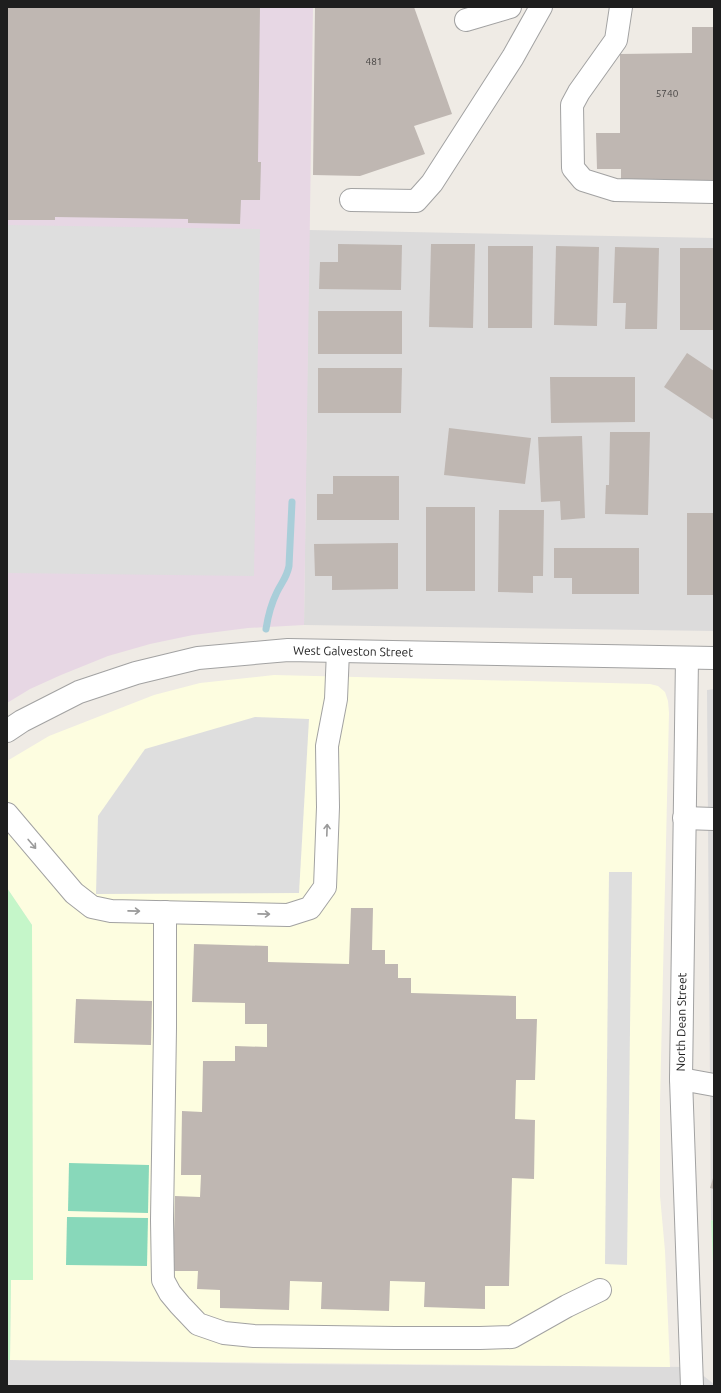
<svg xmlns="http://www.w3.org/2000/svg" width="721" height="1393" viewBox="0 0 721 1393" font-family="Ubuntu,sans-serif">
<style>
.residential{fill:#dcdbdb}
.industrial{fill:#e7d7e4}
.education{fill:#fdfde0}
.park{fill:#c5f6c9}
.pitch{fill:#88d8ba}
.parking{fill:#dedede}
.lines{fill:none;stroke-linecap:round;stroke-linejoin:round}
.stream{stroke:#a9ced9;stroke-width:7}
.building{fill:#bfb7b2}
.minor-casing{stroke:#a2a2a2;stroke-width:24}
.minor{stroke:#fff;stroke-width:22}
.oneway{stroke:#9a9a9a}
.labels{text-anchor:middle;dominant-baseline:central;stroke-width:3;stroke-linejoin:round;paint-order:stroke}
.number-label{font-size:10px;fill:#464443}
.street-label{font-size:12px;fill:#1e1e1e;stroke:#fff}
</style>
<rect width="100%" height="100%" fill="#efebe5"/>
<g class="residential">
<polygon points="309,230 714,238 714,631 304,625"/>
<polygon points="714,689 714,1221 711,1220 707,690"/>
<polygon points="7,1360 289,1364 692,1367 714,1384 714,1386 7,1386"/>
</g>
<polygon class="industrial" points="7,7 313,7 304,625 248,628 193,635 150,644 108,656 61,675 30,689 7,703"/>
<polygon class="education" points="274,675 650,684 658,686 665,692 668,701 669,713 660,1102 660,1196 665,1251 670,1367 10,1360 11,1280 33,1280 32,925 7,888 7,761 49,736 154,695 200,683"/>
<g class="park">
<polygon points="7,888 32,925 33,1280 11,1280 10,1360 7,1360"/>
<polygon points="711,1220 714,1221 714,1285"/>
</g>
<g class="pitch">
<polygon points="69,1163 149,1165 148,1213 68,1211"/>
<polygon points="67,1217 148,1218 147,1266 66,1265"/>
</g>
<g class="parking">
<polygon points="7,225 260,229 254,576 7,573"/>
<polygon points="255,717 309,719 299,893 96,894 98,816 145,749"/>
<polygon points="609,872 632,872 627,1265 605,1264"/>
</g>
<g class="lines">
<path class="stream" d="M266,629C268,616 271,604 277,592C282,582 287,577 289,566L292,502"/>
</g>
<g class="building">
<polygon points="7,7 260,7 258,162 261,162 260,200 241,200 240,224 188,223 188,219 55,217 55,220 7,220"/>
<polygon points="315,7 414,7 452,114 414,126 425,154 360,176 313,175"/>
<polygon points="692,27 714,27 714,181 621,181 621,169 597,169 596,133 620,133 620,54 692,53"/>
<polygon points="338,244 402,245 401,290 319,289 320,262 338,262"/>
<polygon points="431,244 475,244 473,328 429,327"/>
<polygon points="488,246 533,246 532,328 488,328"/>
<polygon points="556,246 599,247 597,326 554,325"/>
<polygon points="615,247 659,248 657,329 625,329 626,303 613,303"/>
<rect x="680" y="248" width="34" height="82"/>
<rect x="318" y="311" width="84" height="43"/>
<polygon points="687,353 714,371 714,420 664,387"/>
<polygon points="318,368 402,368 401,413 318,413"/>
<polygon points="550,377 635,377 635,422 551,423"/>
<polygon points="449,428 531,438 525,484 444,475"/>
<polygon points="610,432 650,432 648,515 605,514 606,485 609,485"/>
<polygon points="582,436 585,518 561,520 560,501 541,502 538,437"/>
<polygon points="333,476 399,476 399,520 317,520 317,494 333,494"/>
<rect x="426" y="507" width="49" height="84"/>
<polygon points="499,510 544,510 543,576 533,576 533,593 498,592"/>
<rect x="687" y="513" width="27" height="82"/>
<polygon points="398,543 398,589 332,590 332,576 315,576 314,544"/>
<polygon points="554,548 639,548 639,594 572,594 572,578 554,578"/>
<polygon points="351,908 373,908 372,950 385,950 385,964 398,964 398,978 411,978 411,993 516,996 516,1019 537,1019 535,1080 516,1080 515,1119 535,1120 534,1179 512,1178 509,1286 485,1286 485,1309 424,1307 425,1282 390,1281 389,1311 321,1309 322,1282 290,1281 289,1310 220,1308 220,1290 197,1289 198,1271 173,1271 175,1196 200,1197 201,1175 181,1175 182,1111 202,1112 203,1061 235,1061 235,1046 267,1047 267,1024 245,1024 245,1003 192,1002 194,944 268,946 268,962 349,964"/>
<polygon points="76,999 152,1001 151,1045 74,1043"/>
<polygon points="714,1175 714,1189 710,1188"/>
</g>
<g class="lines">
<g class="minor-casing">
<g id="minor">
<polyline points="621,7 616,40 579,92 572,105 573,168 583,180 615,190 714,192"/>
<polyline points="466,20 510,7"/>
<polyline points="351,200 416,201 432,183 513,57 541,7"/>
<polyline points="687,658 681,1079 692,1386"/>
<polyline points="7,731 22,721 79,692 136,673 198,658 288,650 714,658"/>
<polyline points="7,814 74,893 92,907 111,911 288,915 310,908 325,887 328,807 327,746 336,699 338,651"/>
<polyline points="684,818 714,819"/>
<polyline points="165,912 165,1028 162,1220 163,1280 170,1293 180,1305 198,1324 224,1333 254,1336 395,1338 480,1338 512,1337 567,1306 600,1290"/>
<polyline points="681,1079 714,1085"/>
</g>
</g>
<use href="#minor" class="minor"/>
</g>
<defs><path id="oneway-shaft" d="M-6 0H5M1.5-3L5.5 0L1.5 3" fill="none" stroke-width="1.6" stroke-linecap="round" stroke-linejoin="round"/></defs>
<g class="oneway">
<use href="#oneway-shaft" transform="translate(327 830) rotate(-88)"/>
<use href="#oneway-shaft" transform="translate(32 844) rotate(50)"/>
<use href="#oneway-shaft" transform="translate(134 911) rotate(1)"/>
<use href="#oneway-shaft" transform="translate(264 914) rotate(1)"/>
</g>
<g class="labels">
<g class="number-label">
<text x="374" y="61">481</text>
<text x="667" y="93">5740</text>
</g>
<g class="street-label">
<text transform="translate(353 651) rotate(1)">West Galveston Street</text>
<text transform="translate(681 1022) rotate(-89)">North Dean Street</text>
</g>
</g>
<rect width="721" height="1393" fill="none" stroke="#1e1e1e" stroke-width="16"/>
</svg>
